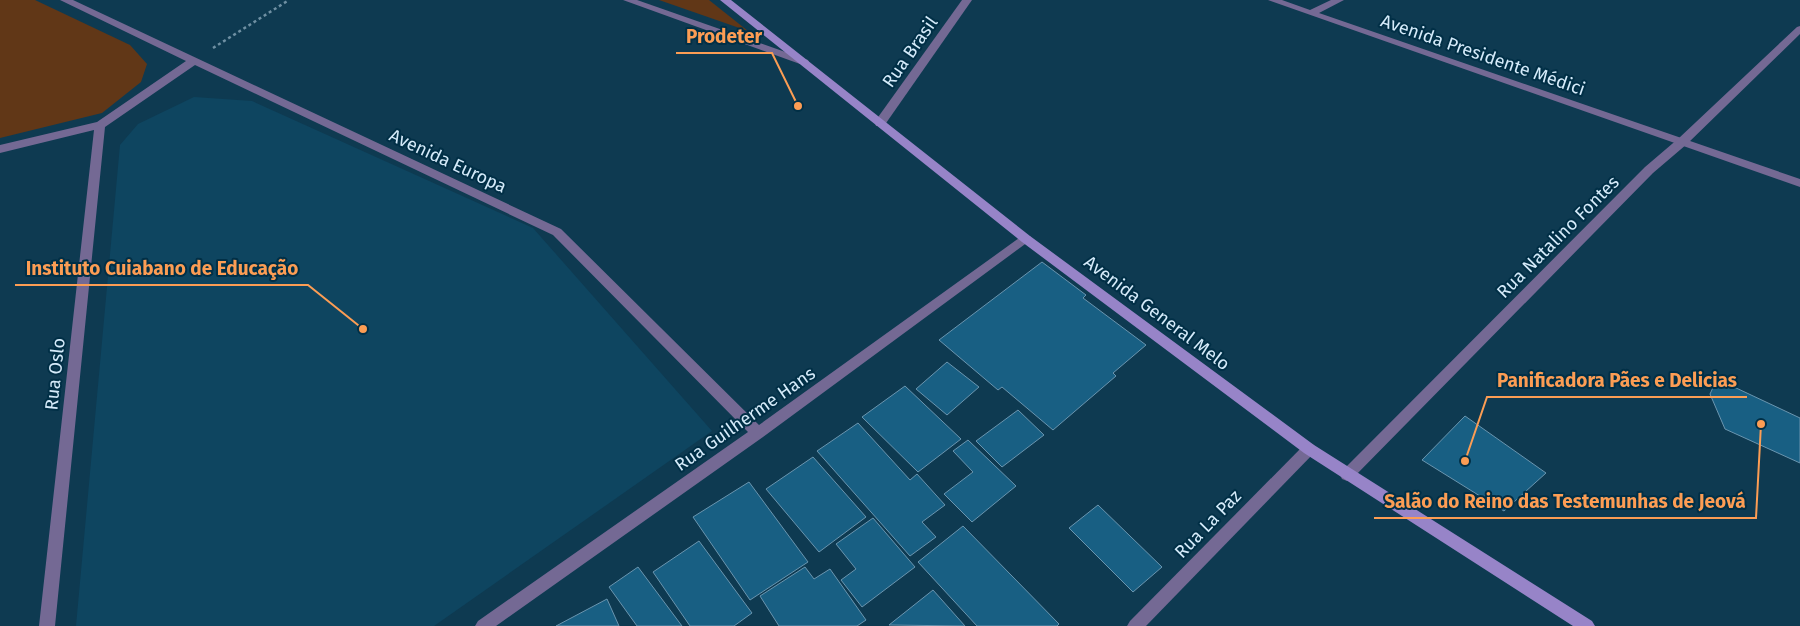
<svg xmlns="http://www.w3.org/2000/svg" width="1800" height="626" viewBox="0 0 1800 626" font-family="'Fira Sans',sans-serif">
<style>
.built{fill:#0e4560}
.green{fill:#613717}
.building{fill:#185f83;stroke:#6a95af}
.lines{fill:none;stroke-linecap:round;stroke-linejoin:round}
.path{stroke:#6f90a3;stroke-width:2.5;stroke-dasharray:3 3;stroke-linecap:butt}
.minor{fill:#746994;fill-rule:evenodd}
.tertiary{fill:#746994;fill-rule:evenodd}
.secondary{fill:#9784c8;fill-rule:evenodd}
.labels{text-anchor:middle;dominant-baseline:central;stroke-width:4;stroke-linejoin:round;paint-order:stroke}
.street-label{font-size:18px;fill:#d5ebfa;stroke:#012f46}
.leader{fill:none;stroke:#fc9d54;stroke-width:2}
.callout-dot{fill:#fc9d54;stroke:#012f46;stroke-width:2}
.callout-label{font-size:19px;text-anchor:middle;font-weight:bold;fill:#fc9d54;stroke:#012f46;stroke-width:4;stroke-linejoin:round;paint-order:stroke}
</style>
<rect width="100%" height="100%" fill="#0e3a51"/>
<polygon class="built" points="194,97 252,101 533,228 712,431 434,626 76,626 120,145 138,124"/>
<g class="green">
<polygon points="0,0 35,0 130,45 147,64 141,82 102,113 0,138"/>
<polygon points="659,0 709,0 748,31"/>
</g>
<g class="building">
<polygon points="1042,262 1086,295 1083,298 1146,345 1113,373 1116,376 1053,430 1002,387 998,390 939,340"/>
<polygon points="947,362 979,387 947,415 916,389"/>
<polygon points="1717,379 1800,418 1800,463 1725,429 1710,394"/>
<polygon points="905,386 961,439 918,472 862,417"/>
<polygon points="1018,410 1044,435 1002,467 976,441"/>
<polygon points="1465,416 1546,473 1504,511 1422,460"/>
<polygon points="858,423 910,480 917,474 945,505 922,522 936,537 910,556 817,451"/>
<polygon points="968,440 1016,486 972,522 944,494 973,472 953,451"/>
<polygon points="813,457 866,517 819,552 766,489"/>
<polygon points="749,482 808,562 750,600 693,517"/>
<polygon points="1098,505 1162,567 1133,592 1069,528"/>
<polygon points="873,518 915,567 862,607 841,580 856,569 836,544"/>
<polygon points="963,526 1059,624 1057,626 977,626 918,562"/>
<polygon points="699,541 752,613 734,626 690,626 653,572"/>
<polygon points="638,567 682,626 637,626 609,587"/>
<polygon points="805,567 814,579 830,569 866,620 857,626 779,626 760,596"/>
<polygon points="933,590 965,626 889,625"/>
<polygon points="607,599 619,626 556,626"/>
</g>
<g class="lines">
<polyline class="path" points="213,48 289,0"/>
<g class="minor">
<polygon points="60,0 73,0 561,229 759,425 1022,236 1030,236 1032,239 763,437 496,626 475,626 478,621 748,432 553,235 195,65 105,127 55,626 39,626 94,130 0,153 0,145 97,122 186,61"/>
<polygon points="623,0 637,0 808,60 809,62 808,64 800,64"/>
<polygon points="962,0 972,0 884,126 876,126 875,123 876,120"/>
<polygon points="1268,0 1282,0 1310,10 1331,0 1344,0 1319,13 1800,179 1800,187"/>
</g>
<g class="tertiary">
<polygon points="1800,26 1800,34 1687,144 1653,173 1352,479 1347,481 1342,479 1340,475 1342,471 1645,167 1679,138 1797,27"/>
<polygon points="1309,443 1314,445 1316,449 1314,453 1146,626 1127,626 1130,621 1304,445"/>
</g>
<polygon class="secondary" points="720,0 731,0 1030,236 1314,445 1592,621 1595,626 1573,626 1304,453 1022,242"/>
</g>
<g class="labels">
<g class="street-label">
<text transform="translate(910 52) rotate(-55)">Rua Brasil</text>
<text transform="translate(1483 55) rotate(19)">Avenida Presidente Médici</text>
<text transform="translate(448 161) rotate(25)">Avenida Europa</text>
<text transform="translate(1558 237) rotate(-45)">Rua Natalino Fontes</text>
<text transform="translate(1157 313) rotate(37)">Avenida General Melo</text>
<text transform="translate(55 374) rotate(-84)">Rua Oslo</text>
<text transform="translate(745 419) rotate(-35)">Rua Guilherme Hans</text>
<text transform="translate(1208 524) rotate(-46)">Rua La Paz</text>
</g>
</g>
<path class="leader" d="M798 106L772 53H676M363 329L308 285H15M1465 461L1487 397H1747M1761 424L1756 518H1374"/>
<g class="callout-dot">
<circle cx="798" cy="106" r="5"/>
<circle cx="363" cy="329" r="5"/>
<circle cx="1465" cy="461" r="5"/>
<circle cx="1761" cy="424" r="5"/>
</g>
<g class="callout-label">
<text x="724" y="43">Prodeter</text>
<text x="162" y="275">Instituto Cuiabano de Educação</text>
<text x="1617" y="387">Panificadora Pães e Delicias</text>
<text x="1565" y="508">Salão do Reino das Testemunhas de Jeová</text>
</g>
</svg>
